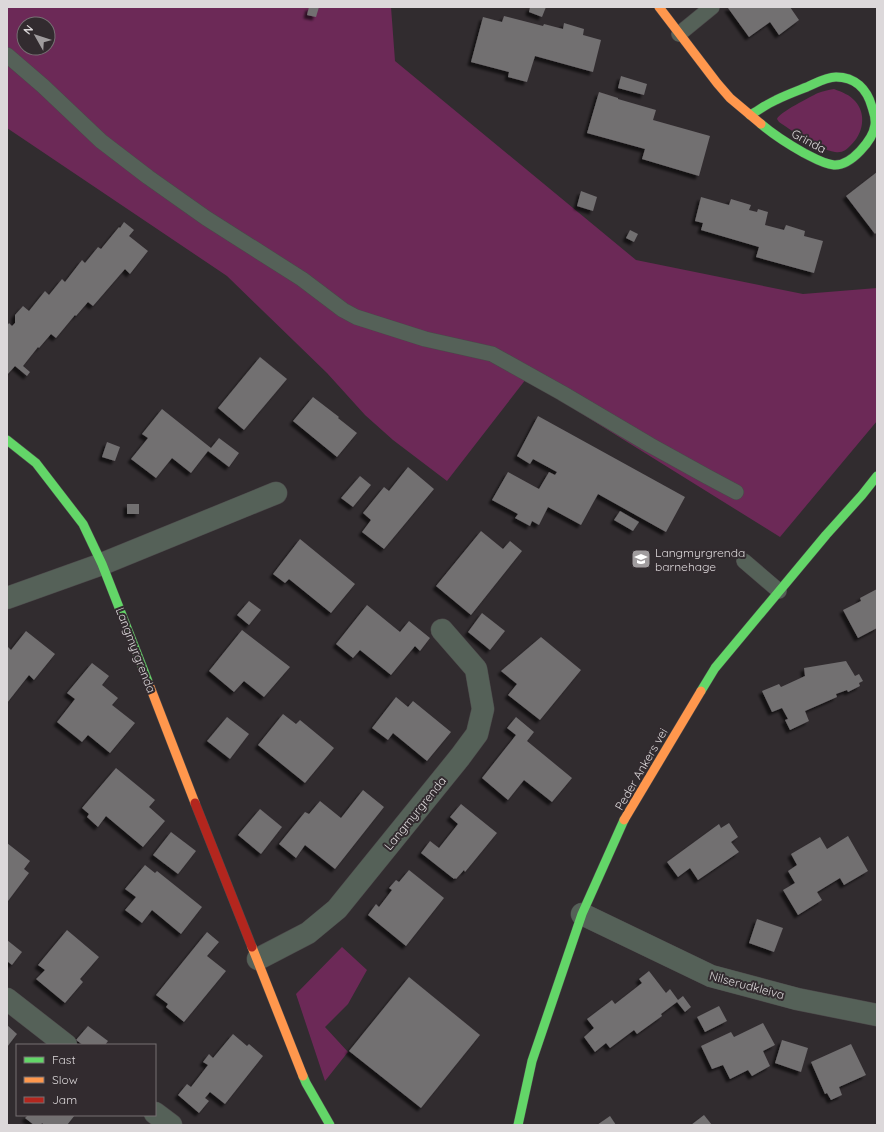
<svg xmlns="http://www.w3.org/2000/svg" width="884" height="1132" viewBox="0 0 884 1132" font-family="Quicksand,sans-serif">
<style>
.green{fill:#6c2957;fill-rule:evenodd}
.building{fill:#726f71;filter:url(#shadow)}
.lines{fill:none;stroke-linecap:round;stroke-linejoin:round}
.lane-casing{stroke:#4c484a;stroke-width:16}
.street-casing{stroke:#4c484a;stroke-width:23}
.fast-casing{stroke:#4c484a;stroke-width:10}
.slow-casing{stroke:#4c484a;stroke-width:10}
.jam-casing{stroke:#4c484a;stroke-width:10}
.lane{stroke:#556158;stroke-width:15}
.street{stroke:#556158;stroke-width:22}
.fast{stroke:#63d668;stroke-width:9}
.slow{stroke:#ff974d;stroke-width:9}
.jam{stroke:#b3261e;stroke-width:9}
.labels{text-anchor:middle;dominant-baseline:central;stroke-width:4;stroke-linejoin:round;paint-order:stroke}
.street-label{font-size:12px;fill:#dcd8da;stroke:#322b2f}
.poi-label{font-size:12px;fill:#dcd8da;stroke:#322b2f;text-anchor:start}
</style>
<defs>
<filter id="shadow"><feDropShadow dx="-3.5" dy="3.5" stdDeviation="1" flood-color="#0009"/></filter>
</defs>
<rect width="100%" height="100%" fill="#312c2f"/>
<g class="green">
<path d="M7,7H391L395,61L636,260L803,294L877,288V421L780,537L526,379L447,481L393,440L365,415L327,373L227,276L7,128ZM24,24H48V48H24Z"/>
<path d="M834,89C842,92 850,95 855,101C867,114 863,134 851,145C846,150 843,153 835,152C817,149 794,132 779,122L777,119C780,112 810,97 818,93C823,91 828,90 834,89Z"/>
<polygon points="342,947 367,970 348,1004 325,1027 348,1052 325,1081 296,994"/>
</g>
<g class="building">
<polygon points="309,7 319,7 316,17 307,15"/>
<polygon points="530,7 546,7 542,17 529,12"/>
<polygon points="730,7 790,7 799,20 779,35 770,22 749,37 728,8"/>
<polygon points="504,16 543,26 544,24 563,29 564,23 584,29 583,35 601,40 593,72 535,56 527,82 508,77 509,72 471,62 483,17 502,22"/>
<polygon points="621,76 647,84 644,95 618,88"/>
<polygon points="599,92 618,98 618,99 656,110 653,120 710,136 699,176 642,159 645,149 587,133"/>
<polygon points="877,172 877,232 875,234 846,196"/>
<polygon points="581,191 597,197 593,211 577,206"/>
<polygon points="701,197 729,205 731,199 751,205 749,210 757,212 758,209 768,212 765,225 784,230 786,225 805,231 804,236 823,241 814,273 756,257 759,247 701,230 703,223 695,221"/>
<polygon points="124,222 134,230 129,236 148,251 130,274 125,269 93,306 88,302 76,316 75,315 56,338 51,334 39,348 38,347 23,366 30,372 27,376 15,366 7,375 7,326 9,323 12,326 15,323 15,315 23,306 29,311 45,291 49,295 62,279 65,282 82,260 85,263 98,247 101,249 119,227 120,228"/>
<polygon points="630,230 638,234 634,242 626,238"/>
<polygon points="260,357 287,379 244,430 218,408"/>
<polygon points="313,397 339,417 338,418 357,433 337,457 293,421"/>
<polygon points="162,409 211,448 219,438 239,453 229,467 208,451 191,473 172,458 156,478 131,459 148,438 142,434"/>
<polygon points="538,416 685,497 666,532 598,494 581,525 548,507 539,525 532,521 530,526 515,518 518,514 492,500 508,472 539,489 549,472 555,475 557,472 533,459 530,464 517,456"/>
<polygon points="107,442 120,447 115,461 102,457"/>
<polygon points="408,467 434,489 384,549 362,532 371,520 363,513 384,487 389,491"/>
<polygon points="360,476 371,485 353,507 341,498"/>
<rect x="127" y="504" width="12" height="10"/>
<polygon points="620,511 639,522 633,531 614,520"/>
<polygon points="481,531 503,549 510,541 522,551 471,615 436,586"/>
<polygon points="300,539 355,584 331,613 289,579 285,583 273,574"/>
<polygon points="877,589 877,628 858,638 843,610 861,601 860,598"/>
<polygon points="249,601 261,610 249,625 237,615"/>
<polygon points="367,605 400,632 409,621 430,638 420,651 415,646 391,675 360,650 353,658 336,644"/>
<polygon points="482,613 505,631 490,650 468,632"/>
<polygon points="242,630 290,667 264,697 244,681 234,692 209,671"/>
<polygon points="26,631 55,654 34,680 29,675 7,703 7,646 11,650"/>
<polygon points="541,637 581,670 540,720 508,695 517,684 501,671"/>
<polygon points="846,661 855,676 859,674 863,681 859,683 860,686 848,692 847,690 836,694 837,697 805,711 809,721 790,730 785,720 788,719 782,708 772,712 762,691 779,684 781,687 805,676 804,668"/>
<polygon points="92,663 109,676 102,685 118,698 112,705 135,723 110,753 88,735 82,742 57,722 75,699 67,693"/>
<polygon points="396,697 408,707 413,701 451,732 427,761 393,733 388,740 372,728"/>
<polygon points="283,714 296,724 300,720 334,748 305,783 258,745"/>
<polygon points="227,717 249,734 230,759 207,741"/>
<polygon points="516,717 534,732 527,741 572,778 552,802 524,780 508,800 482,778 516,735 507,728"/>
<polygon points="116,768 155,800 149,807 165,821 143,847 106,816 98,827 87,817 89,814 82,808"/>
<polygon points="363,790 384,807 335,869 305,845 296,858 279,844 305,812 309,814 320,801 341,818"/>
<polygon points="461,804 497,833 465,872 464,870 456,879 455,878 454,879 421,853 430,841 439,848 458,824 450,817"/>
<polygon points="260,809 282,827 261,854 238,835"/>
<polygon points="729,823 738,837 731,842 739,852 698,880 690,868 678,877 667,862 719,824 721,828"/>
<polygon points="171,832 196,851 178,874 153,855"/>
<polygon points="848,836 868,871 844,885 840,878 817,892 822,900 798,915 783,890 795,883 788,871 797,865 791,854 820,837 827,849"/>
<polygon points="7,843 30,861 24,869 29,873 8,901 7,900"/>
<polygon points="145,865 155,873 157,871 202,907 181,934 152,910 142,923 125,910 136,897 125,889"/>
<polygon points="409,870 444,898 406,946 368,915 376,904 379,907 392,890 389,888 396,880 399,882"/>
<polygon points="757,919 783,928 774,952 749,943"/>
<polygon points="67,930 99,957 80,979 83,982 65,1003 36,979 45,970 38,965"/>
<polygon points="207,932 219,942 207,956 226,971 184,1022 166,1007 168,1004 156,995"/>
<polygon points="7,940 22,952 12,965 7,961"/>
<polygon points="649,971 666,993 670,989 678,1000 683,996 691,1007 685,1012 677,1002 661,1014 662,1016 637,1034 634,1030 610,1048 606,1043 595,1052 584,1037 594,1028 587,1019 612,1000 615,1004 642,983 639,979"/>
<polygon points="409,977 480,1035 421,1108 349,1051"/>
<polygon points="719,1006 727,1021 705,1032 697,1017"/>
<polygon points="763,1023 775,1045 763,1051 770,1066 752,1076 748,1070 730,1079 723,1065 712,1069 701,1046 731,1032 734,1037"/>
<polygon points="7,1025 17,1034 7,1047"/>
<polygon points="88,1026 108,1041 105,1045 83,1045 76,1040"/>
<polygon points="233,1034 247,1046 249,1044 263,1056 225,1104 210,1092 205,1098 209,1101 199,1113 178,1095 187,1084 191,1087 208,1065 203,1062 209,1054 213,1058"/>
<polygon points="782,1040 808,1048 801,1072 775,1063"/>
<polygon points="851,1044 866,1075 839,1087 842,1095 831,1100 827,1093 825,1094 811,1062"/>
<polygon points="28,1115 75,1115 67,1125 44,1125 42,1123 41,1125 34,1125 25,1118"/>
<polygon points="704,1115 712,1125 691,1125"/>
<polygon points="610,1116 616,1125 597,1125"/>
</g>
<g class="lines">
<g class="lane-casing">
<g id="lane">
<polyline points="679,34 712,7"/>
<polyline points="7,55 43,86 101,141 148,177 206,218 302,279 343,310 356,317 425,339 492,354 562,393 650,445 706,476 736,492"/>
<polyline points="744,561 779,591"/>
</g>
</g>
<g class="street-casing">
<g id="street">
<polyline points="7,598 102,564 276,493"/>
<polyline points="582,914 711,976 797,999 877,1015"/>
<polyline points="258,959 308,933 337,909 460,757 477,734 483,709 476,669 442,630"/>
<polyline points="7,999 66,1045"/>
<polyline points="155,1113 171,1125"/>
</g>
</g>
<g class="fast-casing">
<g id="fast">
<path d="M750,115C759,110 767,104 776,100C786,95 797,91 807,87C816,83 826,77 836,77C855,77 867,89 872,107C874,113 876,118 875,125C873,140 851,166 834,165C823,164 814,158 804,153C788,144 775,136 761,124"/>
<polyline points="7,440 36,463 83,524 102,564 149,684"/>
<polyline points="701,691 715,668 826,535 862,495 877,476"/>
<polyline points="303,1076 306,1083 330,1125"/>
<polyline points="518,1125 532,1061 582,914 624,820"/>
</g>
</g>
<g class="slow-casing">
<g id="slow">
<polyline points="659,7 717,83 730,98 761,124"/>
<polyline points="149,684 195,803"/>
<polyline points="624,820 701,691"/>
<polyline points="252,947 303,1076"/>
</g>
</g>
<g class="jam-casing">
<polyline id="jam" points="195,803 252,947"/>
</g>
<use href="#lane" class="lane"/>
<use href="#street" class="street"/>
<use href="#fast" class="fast"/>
<use href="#slow" class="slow"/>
<use href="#jam" class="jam"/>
</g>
<defs>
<g id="school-square" transform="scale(1)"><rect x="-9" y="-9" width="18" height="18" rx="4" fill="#a09c9e" stroke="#322b2f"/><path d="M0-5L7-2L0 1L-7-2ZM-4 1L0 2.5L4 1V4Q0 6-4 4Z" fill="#fff"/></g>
</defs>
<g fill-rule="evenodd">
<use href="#school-square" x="641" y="559"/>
</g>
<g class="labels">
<g class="street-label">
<text transform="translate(809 141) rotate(28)">Grinda</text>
<text transform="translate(136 650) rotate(69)">Langmyrgrenda</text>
<text transform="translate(641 769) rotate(-60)">Peder Ankers vei</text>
<text transform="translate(415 813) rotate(-51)">Langmyrgrenda</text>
<text transform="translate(747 985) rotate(15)">Nilserudkleiva</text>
</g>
<g class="poi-label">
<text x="655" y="552">Langmyrgrenda<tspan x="655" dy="14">barnehage</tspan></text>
</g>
</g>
<rect width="884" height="1132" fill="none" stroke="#dcd8da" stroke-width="16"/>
<rect x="16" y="1044" width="140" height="72" fill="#322b2f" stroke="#767073"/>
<rect x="24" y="1057" width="20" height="6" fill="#63d668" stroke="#767073"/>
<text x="52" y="1064" font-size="12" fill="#dcd8da">Fast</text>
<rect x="24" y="1077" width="20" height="6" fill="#ff974d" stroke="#767073"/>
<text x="52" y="1084" font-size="12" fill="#dcd8da">Slow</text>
<rect x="24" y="1097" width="20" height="6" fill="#b3261e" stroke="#767073"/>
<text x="52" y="1104" font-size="12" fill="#dcd8da">Jam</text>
<g transform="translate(36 36) rotate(309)"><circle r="19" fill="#322b2f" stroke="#767073"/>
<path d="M0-3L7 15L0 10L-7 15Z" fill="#a09c9e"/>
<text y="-6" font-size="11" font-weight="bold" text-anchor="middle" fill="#dcd8da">N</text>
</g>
</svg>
